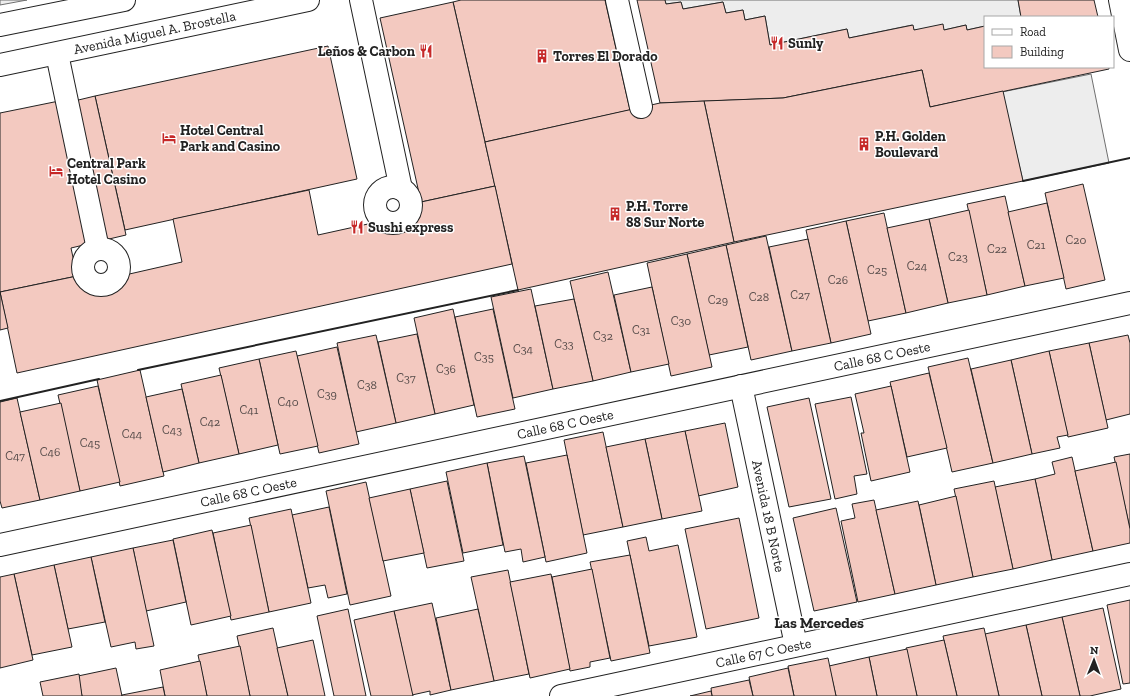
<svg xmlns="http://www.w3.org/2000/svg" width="1130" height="696" viewBox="0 0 1130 696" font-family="'Zilla Slab',serif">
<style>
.parking{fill:#ededed;stroke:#6f6f6f}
.building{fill:#f3c9c0;stroke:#222}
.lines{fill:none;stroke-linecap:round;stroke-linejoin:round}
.minor-casing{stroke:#222;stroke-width:24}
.major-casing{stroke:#222;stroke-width:24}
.minor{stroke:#fff;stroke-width:22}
.major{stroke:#fff;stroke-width:22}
.wall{stroke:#222;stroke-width:2}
.labels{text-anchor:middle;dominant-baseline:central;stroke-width:3;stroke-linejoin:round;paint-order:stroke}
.number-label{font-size:12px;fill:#564c4a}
.street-label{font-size:14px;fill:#222;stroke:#fff}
.poi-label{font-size:14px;font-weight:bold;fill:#222;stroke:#fff;text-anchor:start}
.neighbourhood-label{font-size:15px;font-weight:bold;fill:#222;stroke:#fff}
</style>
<rect width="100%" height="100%" fill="#fff"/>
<g class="parking">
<polygon points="0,0 27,0 0,5"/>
<polygon points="665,0 1018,0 1021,17 985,17 985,26 967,30 966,25 944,30 914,30 912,25 849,38 847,29 770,45 765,16 745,20 743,10 726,13 723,2 683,9 681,2 666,4"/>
<polygon points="1091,74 1109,163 1023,181 1002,92"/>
</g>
<g class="building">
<polygon points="461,0 605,0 630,110 485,142 453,2"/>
<polygon points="637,0 665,0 666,4 681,2 683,9 723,2 726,13 743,10 745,20 765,16 770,45 847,29 849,38 913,25 914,30 943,24 944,30 966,25 967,30 985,26 985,67 1109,67 1109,69 930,107 922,70 783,98 660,103"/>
<polygon points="1018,0 1094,0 1098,17 1021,17"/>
<polygon points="453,2 495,186 421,202 380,18"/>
<polygon points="328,46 357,179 125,230 95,96"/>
<polygon points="922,70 930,107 1003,91 1023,181 734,242 704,101 783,98"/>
<polygon points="95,96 126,235 71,248 77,276 0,292 0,113 59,101 66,103"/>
<polygon points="704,101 734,242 518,290 485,142 660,103"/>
<polygon points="1083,184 1105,280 1066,289 1045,193"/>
<polygon points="495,186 512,264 17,373 0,292 77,276 99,289 117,285 125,275 182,262 173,219 309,190 318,235 377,222 387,230 407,224 421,202"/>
<polygon points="1005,196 1025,286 987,295 967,204"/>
<polygon points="1047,203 1064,278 1025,286 1008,212"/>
<polygon points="969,210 987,295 948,303 929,219"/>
<polygon points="884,213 906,313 868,321 846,221"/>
<polygon points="929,219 948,303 906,313 887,228"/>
<polygon points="846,221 871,334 831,343 806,230"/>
<polygon points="766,236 792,351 751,360 726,245"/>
<polygon points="808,239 831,343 792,351 769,247"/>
<polygon points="726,245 748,347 709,355 687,254"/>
<polygon points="687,254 712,367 671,376 647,263"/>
<polygon points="608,272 631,372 593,381 570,281"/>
<polygon points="652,287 669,364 631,372 614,295"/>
<polygon points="531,289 553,389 513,398 491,297"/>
<polygon points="0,292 8,328 0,330"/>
<polygon points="574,299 593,381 553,389 535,306"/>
<polygon points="453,309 474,405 435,414 414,318"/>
<polygon points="493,309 515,409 477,417 455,317"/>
<polygon points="417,334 435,414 396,423 378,342"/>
<polygon points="376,335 396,423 356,432 337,343"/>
<polygon points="1128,335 1130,343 1130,414 1106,420 1089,343"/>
<polygon points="1089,343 1108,428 1068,437 1049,351"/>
<polygon points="337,347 359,444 319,453 297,356"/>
<polygon points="296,351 318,446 280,454 259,359"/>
<polygon points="1049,351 1068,435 1057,437 1060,448 1032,454 1011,360"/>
<polygon points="968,358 993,463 952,472 928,367"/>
<polygon points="259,359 278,445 239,454 219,368"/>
<polygon points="1011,360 1032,454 993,463 971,369"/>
<polygon points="140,370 164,476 120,486 97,380"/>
<polygon points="929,373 947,448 907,457 890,382"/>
<polygon points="221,375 239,454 199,463 181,384"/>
<polygon points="98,386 120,482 80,491 58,395"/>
<polygon points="891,386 910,472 871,481 861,433 864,433 855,394"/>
<polygon points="182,389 199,463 163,472 146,397"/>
<polygon points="851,397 867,474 854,476 857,494 835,499 815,404"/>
<polygon points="17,398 40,500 2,508 0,501 0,402"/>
<polygon points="809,398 831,499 789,507 767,407"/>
<polygon points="61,403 80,491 40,500 20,412"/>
<polygon points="725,423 738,487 698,496 685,431"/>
<polygon points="685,431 702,511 662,519 645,439"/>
<polygon points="603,432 623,527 583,535 564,440"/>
<polygon points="645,439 662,519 623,527 606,447"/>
<polygon points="1130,454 1130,529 1114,457"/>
<polygon points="567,455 587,553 546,562 526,463"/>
<polygon points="524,456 545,557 523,562 521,549 505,552 487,463"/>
<polygon points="1072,457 1093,551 1052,560 1035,479 1055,474 1052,462"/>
<polygon points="1116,462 1130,529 1130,543 1093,551 1075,471"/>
<polygon points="487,463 503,545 463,553 446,472"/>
<polygon points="1035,479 1052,560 1013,569 995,487"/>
<polygon points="447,481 464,561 427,568 410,489"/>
<polygon points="994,481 1013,569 973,577 954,489"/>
<polygon points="366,482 391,596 350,605 326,491"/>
<polygon points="410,489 424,553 383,561 369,498"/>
<polygon points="956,496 973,577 936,585 919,505"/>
<polygon points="874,500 895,594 858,602 841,521 855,518 852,504"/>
<polygon points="918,501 936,585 895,594 876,510"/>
<polygon points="329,507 347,594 328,598 325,585 308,588 292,515"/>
<polygon points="836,508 857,602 814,611 793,518"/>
<polygon points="291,509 311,603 269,612 249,518"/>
<polygon points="739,518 759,618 706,629 685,529"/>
<polygon points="251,525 269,612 231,620 213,533"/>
<polygon points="212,530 231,616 191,625 173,539"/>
<polygon points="646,537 649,551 678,545 697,637 649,646 627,541"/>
<polygon points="173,540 186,602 146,611 133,548"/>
<polygon points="133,548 154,646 136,649 135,642 111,647 91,557"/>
<polygon points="630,555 650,653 611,661 590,562"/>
<polygon points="91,557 105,622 68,629 54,565"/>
<polygon points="54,565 72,647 32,655 14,574"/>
<polygon points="592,569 610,658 590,662 590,667 570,671 552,577"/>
<polygon points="508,570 529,674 494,681 471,577"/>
<polygon points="14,574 33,660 0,668 0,577"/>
<polygon points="551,574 570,669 530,678 510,582"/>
<polygon points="1130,600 1130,683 1123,684 1107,605"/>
<polygon points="432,603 451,690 430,695 430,691 412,695 394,611"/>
<polygon points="1103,608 1121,689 1090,696 1080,696 1062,617"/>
<polygon points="348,609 366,696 334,696 317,616"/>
<polygon points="478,609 494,681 451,690 436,618"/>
<polygon points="394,611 413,696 371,696 354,620"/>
<polygon points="1062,617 1080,696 1042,696 1026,625"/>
<polygon points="1026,625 1042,696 999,696 985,634"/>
<polygon points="273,628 288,696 250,696 237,636"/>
<polygon points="984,628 999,696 957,696 943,636"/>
<polygon points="313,640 325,696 288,696 277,648"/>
<polygon points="944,640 957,696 917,696 906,648"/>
<polygon points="240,646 250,696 207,696 198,655"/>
<polygon points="907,649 917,696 877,696 869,657"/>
<polygon points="869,657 877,696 836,696 829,666"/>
<polygon points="828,658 836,696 794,696 788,666"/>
<polygon points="200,661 207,696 165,696 160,670"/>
<polygon points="116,668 122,696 82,696 78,676"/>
<polygon points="788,668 794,696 753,696 749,677"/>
<polygon points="79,674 82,696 43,696 40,682"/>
<polygon points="749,680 753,696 712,696 711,688"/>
<polygon points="163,687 165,696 122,696 122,695"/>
<polygon points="711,691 712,696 690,696"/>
</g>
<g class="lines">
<g class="minor-casing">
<g id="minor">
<polyline points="361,0 401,189"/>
<polyline points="617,0 641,107"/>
<polyline points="1120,0 1130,50"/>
<polyline points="57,54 98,249"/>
<circle cx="393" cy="205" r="18"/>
<circle cx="101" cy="267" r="18"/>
<path id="s1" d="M741,386L796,645"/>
<path id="s2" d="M0,545L1130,303"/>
<path id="s3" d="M561,696L1130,574"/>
</g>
</g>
<g class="major-casing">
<g id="major">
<polyline points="0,25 124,0"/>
<path id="s4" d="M0,65L308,0"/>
</g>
</g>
<use href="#minor" class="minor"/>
<use href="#major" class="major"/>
<g class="wall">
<polyline points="1023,181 1130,158"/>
<polyline points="138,370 518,290"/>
<polyline points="0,401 99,379"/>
</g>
</g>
<defs>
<g id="restaurant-bare" transform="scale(1.08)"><path d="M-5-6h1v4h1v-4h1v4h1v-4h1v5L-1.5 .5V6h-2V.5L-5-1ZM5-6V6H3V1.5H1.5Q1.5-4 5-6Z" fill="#c62828" stroke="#fff" stroke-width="2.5" paint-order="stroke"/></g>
<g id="building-bare" transform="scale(1.08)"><path d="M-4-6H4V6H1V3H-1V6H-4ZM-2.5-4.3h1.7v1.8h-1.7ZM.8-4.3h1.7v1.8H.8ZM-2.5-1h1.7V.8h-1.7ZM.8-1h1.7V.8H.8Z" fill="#c62828" stroke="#fff" stroke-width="2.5" paint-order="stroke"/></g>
<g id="hotel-bare" transform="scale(1.08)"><path d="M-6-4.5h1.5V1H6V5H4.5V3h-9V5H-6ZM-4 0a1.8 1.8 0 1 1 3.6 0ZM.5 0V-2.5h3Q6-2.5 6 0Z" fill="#c62828" stroke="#fff" stroke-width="2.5" paint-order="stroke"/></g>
</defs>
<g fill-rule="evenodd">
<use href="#restaurant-bare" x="777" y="43"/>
<use href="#restaurant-bare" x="426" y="51"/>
<use href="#building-bare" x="542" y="56"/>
<use href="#hotel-bare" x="169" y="138"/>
<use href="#building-bare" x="864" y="144"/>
<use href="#hotel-bare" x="56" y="171"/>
<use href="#building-bare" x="615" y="214"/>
<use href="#restaurant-bare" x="357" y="227"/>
</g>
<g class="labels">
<g class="number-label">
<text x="1076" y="240">C20</text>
<text x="1036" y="245">C21</text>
<text x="997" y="249">C22</text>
<text x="958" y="257">C23</text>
<text x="917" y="266">C24</text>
<text x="877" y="270">C25</text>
<text x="838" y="280">C26</text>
<text x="800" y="295">C27</text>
<text x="759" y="297">C28</text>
<text x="718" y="300">C29</text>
<text x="681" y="321">C30</text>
<text x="641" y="330">C31</text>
<text x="603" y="336">C32</text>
<text x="564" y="344">C33</text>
<text x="523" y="349">C34</text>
<text x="484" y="357">C35</text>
<text x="446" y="369">C36</text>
<text x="406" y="378">C37</text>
<text x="367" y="385">C38</text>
<text x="327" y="394">C39</text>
<text x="288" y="402">C40</text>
<text x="249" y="410">C41</text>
<text x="210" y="422">C42</text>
<text x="172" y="430">C43</text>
<text x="132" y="434">C44</text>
<text x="90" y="443">C45</text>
<text x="50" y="452">C46</text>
<text x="15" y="456">C47</text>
</g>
<g class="street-label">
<text stroke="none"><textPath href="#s4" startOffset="158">Avenida Miguel A. Brostella</textPath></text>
<text stroke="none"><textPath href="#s2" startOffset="902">Calle 68 C Oeste</textPath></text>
<text stroke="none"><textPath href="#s2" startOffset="578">Calle 68 C Oeste</textPath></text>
<text stroke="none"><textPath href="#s2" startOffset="254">Calle 68 C Oeste</textPath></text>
<text stroke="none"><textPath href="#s1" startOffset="133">Avenida 18 B Norte</textPath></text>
<text stroke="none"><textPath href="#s3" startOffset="207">Calle 67 C Oeste</textPath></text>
</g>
<g class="poi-label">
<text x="788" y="43">Sunly</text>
<text x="415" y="51" text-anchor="end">Leños &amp; Carbon</text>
<text x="553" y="56">Torres El Dorado</text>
<text x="180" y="130">Hotel Central<tspan x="180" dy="16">Park and Casino</tspan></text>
<text x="875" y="136">P.H. Golden<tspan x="875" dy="16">Boulevard</tspan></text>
<text x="67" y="163">Central Park<tspan x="67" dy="16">Hotel Casino</tspan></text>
<text x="626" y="206">P.H. Torre<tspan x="626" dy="16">88 Sur Norte</tspan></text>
<text x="368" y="227">Sushi express</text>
</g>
<g class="neighbourhood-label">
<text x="819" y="623">Las Mercedes</text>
</g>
</g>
<rect x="984" y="16" width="130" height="52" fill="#ffffff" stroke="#a7a7a7"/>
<rect x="992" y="29" width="20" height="6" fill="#ffffff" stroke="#a7a7a7"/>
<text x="1020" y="36" font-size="12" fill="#222222">Road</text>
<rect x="992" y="46" width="20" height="12" fill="#f3c9c0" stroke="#a7a7a7"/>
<text x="1020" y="56" font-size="12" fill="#222222">Building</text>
<g transform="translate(1094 660) rotate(1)" stroke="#ffffff" stroke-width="3" paint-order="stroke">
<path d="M0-3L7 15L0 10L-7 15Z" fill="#222222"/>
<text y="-6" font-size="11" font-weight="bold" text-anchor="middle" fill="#222222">N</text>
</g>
</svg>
